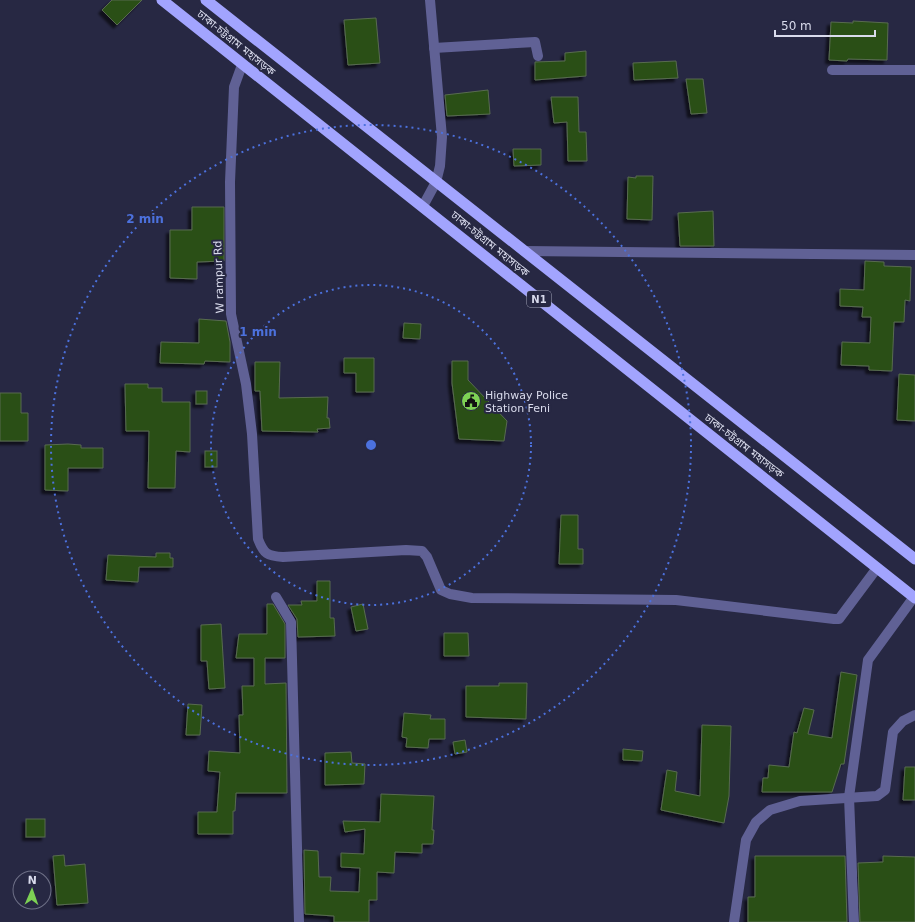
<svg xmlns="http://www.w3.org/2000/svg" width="915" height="922" viewBox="0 0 915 922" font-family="'DejaVu Sans','Noto Sans Bengali',sans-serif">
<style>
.building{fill:#294f16;stroke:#586b50;filter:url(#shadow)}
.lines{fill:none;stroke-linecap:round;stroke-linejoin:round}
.minor{stroke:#606195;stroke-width:10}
.trunk{stroke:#a2a4fe;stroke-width:11}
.ring{fill:none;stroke:#4c71dd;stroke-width:2;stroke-dasharray:2 4}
.labels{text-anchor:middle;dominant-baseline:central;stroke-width:4;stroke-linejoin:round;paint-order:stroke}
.shield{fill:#272843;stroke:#a4a5b9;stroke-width:1}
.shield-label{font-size:10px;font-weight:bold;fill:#d9dbec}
.street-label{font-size:11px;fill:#d9dbec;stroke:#272843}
.poi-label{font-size:11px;fill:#d9dbec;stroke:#272843;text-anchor:start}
.centre{fill:#4c71dd;stroke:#272843;stroke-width:2}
.ring-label{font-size:12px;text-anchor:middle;font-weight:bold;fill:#4c71dd;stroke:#272843;stroke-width:4;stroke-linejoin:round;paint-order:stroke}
</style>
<defs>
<filter id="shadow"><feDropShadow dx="-3.5" dy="3.5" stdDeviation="1" flood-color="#0009"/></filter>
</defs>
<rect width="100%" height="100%" fill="#272843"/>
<g class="building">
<polygon points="112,0 142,0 117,25 102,10"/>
<polygon points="376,18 380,63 348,65 344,20"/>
<polygon points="853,21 888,23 887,60 848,59 847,61 829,60 831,22 853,23"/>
<polygon points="586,51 586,76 535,80 535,62 565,61 565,53"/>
<polygon points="676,61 678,78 634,80 633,63"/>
<polygon points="686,79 703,79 707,113 691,114"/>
<polygon points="488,90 490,114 447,116 445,95"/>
<polygon points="551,97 578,97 579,132 586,132 587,161 568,161 567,122 554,123"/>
<polygon points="513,149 541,149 541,165 514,166"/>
<polygon points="636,176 653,176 652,220 627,219 628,177 636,178"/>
<polygon points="192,207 224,207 224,261 197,262 197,279 170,278 170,230 192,230"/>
<polygon points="713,211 714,246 680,246 678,213"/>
<polygon points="865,261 884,262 884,266 911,267 910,301 905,300 904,322 894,322 892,371 869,370 869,366 841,365 842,342 870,343 871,317 862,317 863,307 840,306 840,289 864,290"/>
<polygon points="199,319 226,321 230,342 230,362 205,361 204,364 160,363 161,342 199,343"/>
<polygon points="404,323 421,324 420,339 403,338"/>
<polygon points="344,358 374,358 374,392 356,392 356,373 344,373"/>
<polygon points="452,361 468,361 468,380 507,421 504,441 459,439 452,383"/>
<polygon points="255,362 280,362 279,398 328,397 327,418 329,418 330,428 317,429 318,432 262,431 260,391 255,391"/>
<polygon points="899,374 915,375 915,421 897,420"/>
<polygon points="125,384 148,384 148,388 162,388 162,402 190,402 190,452 176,451 175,488 148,488 149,431 126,431"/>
<rect x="196" y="391" width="11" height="13"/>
<polygon points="0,393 21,393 21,413 28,413 28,441 0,441"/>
<polygon points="68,444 81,445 81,448 103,448 103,468 68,468 68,491 45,490 45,445"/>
<rect x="205" y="451" width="12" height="16"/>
<polygon points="561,515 578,515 578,549 583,549 583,564 559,564"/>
<polygon points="156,553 170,553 170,558 173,558 173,567 139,567 138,582 106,580 108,555 156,557"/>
<polygon points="317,581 330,581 330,618 334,618 335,636 298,637 297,619 288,605 302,605 301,601 317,601"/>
<polygon points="267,604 273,604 285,624 285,658 265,658 265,684 286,683 287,793 236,793 235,811 233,811 233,834 198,834 198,812 217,812 220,772 208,771 209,751 240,753 239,715 243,715 242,686 254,686 254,658 236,658 239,634 267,634"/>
<polygon points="363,604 368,629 356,631 351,607"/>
<polygon points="221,624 225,688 209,689 207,661 201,661 201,625"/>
<polygon points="444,633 468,633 469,656 444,656"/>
<polygon points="841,672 857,675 844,764 841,764 832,792 762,792 763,778 768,778 769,765 789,767 794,732 797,733 804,708 814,710 808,734 832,738"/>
<polygon points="499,683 527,683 526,719 466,717 466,686 499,686"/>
<polygon points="188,704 202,705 200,735 186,735"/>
<polygon points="404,713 431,715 430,719 445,719 445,739 429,739 428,748 406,747 407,738 402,737"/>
<polygon points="702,725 731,726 729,796 724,823 661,810 667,770 677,772 675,791 700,796"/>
<polygon points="465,740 467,752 455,754 453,742"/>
<polygon points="623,749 643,751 642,761 623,760"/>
<polygon points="351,752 352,763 365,764 364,784 325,785 325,753"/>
<polygon points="905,767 915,767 915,800 903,800"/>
<polygon points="381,794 434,796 432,830 434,830 433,844 422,844 422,853 395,852 394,873 377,872 377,900 369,900 369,922 334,922 334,916 305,914 304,850 318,851 319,877 331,877 330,891 359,892 360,868 341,867 341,853 364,854 365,829 345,832 343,821 380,822"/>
<rect x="26" y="819" width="19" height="18"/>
<polygon points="64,855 65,866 85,864 88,903 57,905 53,856"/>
<polygon points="755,856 845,856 847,922 748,922 748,897 755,897"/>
<polygon points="883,856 915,857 915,922 860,922 858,863 883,862"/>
</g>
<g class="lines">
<g class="minor">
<polyline points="434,48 535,42 538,56"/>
<path d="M242,65L234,87L230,182L231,314L246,384L252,434L258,539C264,554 267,556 283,557L406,550L422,551L427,557L441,590L450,594L472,598L676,600L834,619H839L877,568"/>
<polyline points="832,70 915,70"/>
<polyline points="423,206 436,182 440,166 442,137 430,0"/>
<polyline points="524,251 915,255"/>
<polyline points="276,597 291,622 299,922"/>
<polyline points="734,922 746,840 756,822 770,810 800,801 877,796 885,790 893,732 903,721 915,715"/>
<polyline points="854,922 849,797 868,660 914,597"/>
</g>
<g class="trunk">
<polyline points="162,0 915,598"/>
<polyline points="206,0 915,559"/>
</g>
</g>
<g class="ring">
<circle cx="371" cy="445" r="160"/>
<circle cx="371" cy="445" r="320"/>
</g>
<defs>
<g id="civic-disc" transform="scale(1)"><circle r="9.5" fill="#7dd154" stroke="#272843"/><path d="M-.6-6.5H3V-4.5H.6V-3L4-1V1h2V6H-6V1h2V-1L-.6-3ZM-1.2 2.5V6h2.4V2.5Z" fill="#111"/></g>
</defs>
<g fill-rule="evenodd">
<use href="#civic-disc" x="471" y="401"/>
</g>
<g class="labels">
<rect class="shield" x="527" y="291" width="24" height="16" rx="3"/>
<g class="shield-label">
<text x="539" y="299">N1</text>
</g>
<g class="street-label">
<text transform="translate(236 43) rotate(39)">ঢাকা-চট্টগ্রাম মহাসড়ক</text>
<text transform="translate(490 244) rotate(39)">ঢাকা-চট্টগ্রাম মহাসড়ক</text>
<text transform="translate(219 277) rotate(-92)">W rampur Rd</text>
<text transform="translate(744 446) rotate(38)">ঢাকা-চট্টগ্রাম মহাসড়ক</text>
</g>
<g class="poi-label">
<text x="485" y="395">Highway Police<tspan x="485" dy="13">Station Feni</tspan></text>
</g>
</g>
<circle cx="371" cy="445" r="6" class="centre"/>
<g class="ring-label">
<text x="145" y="223">2 min</text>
<text x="258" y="336">1 min</text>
</g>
<g transform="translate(32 890) rotate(2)"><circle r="19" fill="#272843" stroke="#6e7087"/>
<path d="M0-3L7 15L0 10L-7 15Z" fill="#7dd154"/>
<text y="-6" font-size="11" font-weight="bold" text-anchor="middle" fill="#d9dbec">N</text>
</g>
<path d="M775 30v6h100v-6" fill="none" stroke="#d9dbec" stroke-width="2"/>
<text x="781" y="30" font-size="12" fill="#d9dbec" stroke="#272843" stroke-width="3" paint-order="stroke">50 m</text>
</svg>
